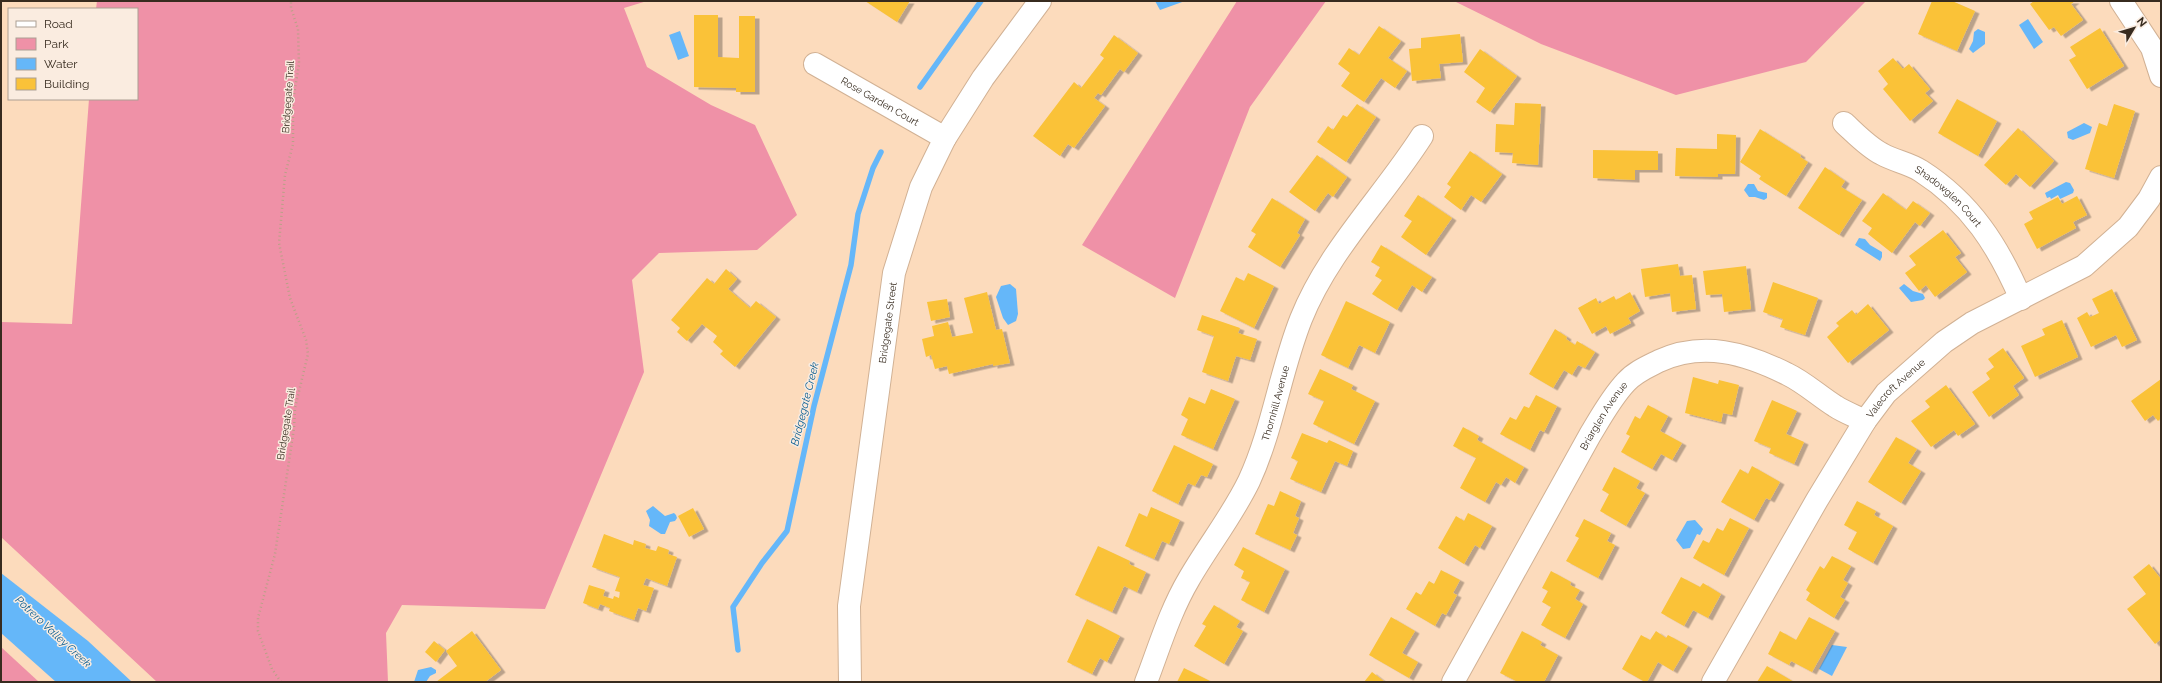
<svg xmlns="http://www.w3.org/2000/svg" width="2162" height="683" viewBox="0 0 2162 683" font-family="Raleway,sans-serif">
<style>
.green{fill:#ef91a7}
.water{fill:#65b7f9}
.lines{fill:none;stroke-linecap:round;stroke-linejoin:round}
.stream{stroke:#65b7f9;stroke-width:5.5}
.building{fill:#fac239;filter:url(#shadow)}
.minor-casing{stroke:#d1b194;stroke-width:24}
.path{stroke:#baa087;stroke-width:2.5;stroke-dasharray:1 3;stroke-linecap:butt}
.minor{stroke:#fff;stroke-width:22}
.labels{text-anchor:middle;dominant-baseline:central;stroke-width:3;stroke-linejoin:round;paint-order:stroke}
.street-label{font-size:10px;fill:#372b1f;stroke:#faece0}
.water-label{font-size:11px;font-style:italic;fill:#055b90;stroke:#faece0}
</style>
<defs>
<filter id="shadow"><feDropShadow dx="4.5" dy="2.5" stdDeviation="0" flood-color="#0004"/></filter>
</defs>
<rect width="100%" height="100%" fill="#fcdbbc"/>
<g class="green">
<polygon points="97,1 647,1 624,8 647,67 711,105 755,125 797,215 757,250 659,253 632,280 644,372 545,609 402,605 386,633 388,682 157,682 1,537 1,322 72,324 89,99 137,99 137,9 96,9"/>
<polygon points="1237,1 1326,1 1250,107 1175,298 1082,245"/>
<polygon points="1454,1 1866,1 1806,62 1676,95 1541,44"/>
<polygon points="1,647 39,682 1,682"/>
</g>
<g class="water">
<polygon points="1155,1 1185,1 1160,10"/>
<polygon points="2028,19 2043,42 2034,49 2019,25"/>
<polygon points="1978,29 1985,32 1985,44 1973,53 1969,49 1973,41 1974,32"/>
<polygon points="680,31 689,56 678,60 669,35"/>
<polygon points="2084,123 2092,127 2090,133 2073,140 2068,138 2067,132"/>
<polygon points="2066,182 2070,183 2074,190 2073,193 2060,199 2058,195 2051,199 2050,197 2047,198 2045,193"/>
<polygon points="1748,184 1754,184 1758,191 1767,193 1767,198 1764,200 1755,197 1749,197 1744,190"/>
<polygon points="1859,238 1865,239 1870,245 1882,252 1882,257 1880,261 1855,245"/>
<polygon points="1010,284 1016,289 1018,314 1016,321 1008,325 1003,318 996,297 1001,286"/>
<polygon points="1904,284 1913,291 1923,294 1925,298 1923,300 1911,302 1899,288"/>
<polygon points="653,506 665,516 674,513 676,515 677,518 675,521 670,522 665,534 661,534 649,526 650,520 646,511"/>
<polygon points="1695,520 1703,529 1700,535 1697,534 1690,548 1683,549 1676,540 1687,521"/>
<polygon points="1,573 88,641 132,682 56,682 1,633"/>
<polygon points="1832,645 1847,647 1832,676 1819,669"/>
<polygon points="431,667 436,670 436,673 430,676 426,682 414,682 418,670"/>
</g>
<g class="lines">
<g class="stream">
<polyline points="920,87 981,1"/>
<polyline points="738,650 733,607 762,563 787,531 814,406 851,265 858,214 873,168 881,152"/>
</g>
</g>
<g class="building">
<polygon points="865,1 910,1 897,22"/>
<polygon points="1932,1 1952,1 1975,11 1957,51 1918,34"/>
<polygon points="2034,1 2075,1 2071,4 2083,20 2061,36 2054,27 2049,30 2030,4"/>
<polygon points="694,15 718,15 718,57 739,58 739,16 755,16 755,92 736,92 736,88 694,87"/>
<polygon points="1379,26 1401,41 1388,58 1407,71 1395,88 1381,78 1364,102 1341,86 1350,73 1338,64 1349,48 1359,55"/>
<polygon points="2100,28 2124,66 2087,89 2069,60 2076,56 2070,47"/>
<polygon points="1460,34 1463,62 1439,64 1441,78 1412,81 1409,49 1421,48 1421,38"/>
<polygon points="1114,35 1138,53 1124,72 1120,69 1101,95 1098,93 1094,98 1105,106 1074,148 1068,144 1060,156 1033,136 1074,82 1081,88 1104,58 1100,55"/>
<polygon points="1480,49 1517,76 1490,112 1476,102 1485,88 1464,72"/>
<polygon points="1893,58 1903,69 1909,64 1930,89 1925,93 1933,101 1910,121 1883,89 1888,84 1878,71"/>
<polygon points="1957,99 1997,121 1978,156 1938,133"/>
<polygon points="1515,103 1541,104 1538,165 1512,163 1513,153 1495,152 1496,124 1514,125"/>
<polygon points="1357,104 1376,117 1346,162 1317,142 1328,126 1333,130 1343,115 1347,117"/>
<polygon points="2114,104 2135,111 2114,178 2085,169 2099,123 2107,126"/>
<polygon points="2018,128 2054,161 2030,187 2016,174 2006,185 1984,165"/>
<polygon points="1760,129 1801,155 1800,157 1808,162 1786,196 1759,179 1761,176 1740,162"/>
<polygon points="1717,134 1736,135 1735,174 1718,174 1718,177 1675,176 1676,148 1717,149"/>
<polygon points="1593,150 1658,151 1658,170 1635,170 1635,180 1593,178"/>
<polygon points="1470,151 1502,174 1481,202 1471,195 1461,210 1444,197 1451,187 1447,184"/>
<polygon points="1317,155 1347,177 1333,197 1328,193 1315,211 1289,192"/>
<polygon points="1825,167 1845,181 1841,187 1862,200 1839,235 1798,208"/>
<polygon points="1883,193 1906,210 1913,201 1930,213 1920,226 1915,222 1892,253 1868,234 1872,228 1862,221"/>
<polygon points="1418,195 1452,218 1426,255 1401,237 1412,221 1404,216"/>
<polygon points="2077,196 2087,215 2073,222 2076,228 2037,249 2024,224 2033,219 2029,212 2058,197 2062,204"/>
<polygon points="1272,198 1305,219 1297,233 1300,235 1280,267 1248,247 1256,234 1251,231"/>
<polygon points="1943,230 1961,253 1955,257 1967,272 1935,297 1926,285 1919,291 1905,273 1916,265 1909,256"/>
<polygon points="1381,245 1432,277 1422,292 1412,285 1397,310 1372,294 1382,280 1375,276 1380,267 1371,262"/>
<polygon points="1678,264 1680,276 1692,275 1696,309 1672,312 1670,293 1645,297 1641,269"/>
<polygon points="1746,266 1751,309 1724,312 1722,294 1706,295 1703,271"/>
<polygon points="726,269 737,279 728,289 750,308 756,301 776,317 735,367 720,354 723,351 713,342 717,336 702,324 687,341 677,332 680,328 671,320 707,278 714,284"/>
<polygon points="1248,273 1274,286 1254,328 1220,311 1236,277 1244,281"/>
<polygon points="1773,282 1818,298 1805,335 1780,327 1783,319 1763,312"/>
<polygon points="2112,289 2137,340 2122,347 2116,335 2091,347 2077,318 2087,312 2090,317 2099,313 2092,299"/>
<polygon points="987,292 996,330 1002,329 1010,363 993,366 993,364 949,374 947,366 935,369 931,355 926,357 922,339 934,336 932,326 948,322 952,337 973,333 964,298"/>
<polygon points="1630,292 1640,311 1628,318 1631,323 1610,334 1606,326 1592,334 1578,308 1596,298 1599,304 1614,296 1616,300"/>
<polygon points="947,299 950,317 931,321 927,302"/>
<polygon points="1346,301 1390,322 1375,353 1359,345 1348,368 1321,355"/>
<polygon points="1868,304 1889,330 1848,363 1827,337 1839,326 1836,323 1852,310 1856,315"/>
<polygon points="1202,315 1240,328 1238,333 1257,339 1250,360 1236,356 1228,381 1202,372 1214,336 1197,330"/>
<polygon points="2062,320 2078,357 2035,377 2021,346 2045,335 2042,329"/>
<polygon points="1555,329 1567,337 1566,339 1575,345 1577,341 1595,352 1585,368 1578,365 1572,375 1564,370 1553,388 1529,374"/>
<polygon points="2003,348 2024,378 2013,386 2019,395 1989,417 1972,392 1990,379 1986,373 1994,367 1988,359"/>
<polygon points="1320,369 1353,385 1351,389 1375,401 1354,444 1313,424 1324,401 1308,394"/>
<polygon points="1693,377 1718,384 1719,380 1739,385 1732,415 1723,413 1721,422 1685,413"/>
<polygon points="2161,379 2161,418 2158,421 2153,415 2145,421 2131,401"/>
<polygon points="1946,385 1975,424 1958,436 1954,430 1931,447 1911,421 1930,407 1925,401"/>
<polygon points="1211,389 1235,399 1213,449 1181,435 1188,419 1181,415 1189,397 1205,404"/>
<polygon points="1536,395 1557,406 1544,432 1540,430 1530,450 1500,434 1510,417 1516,420 1524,406 1529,408"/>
<polygon points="1772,400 1797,411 1786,434 1804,442 1794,464 1769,453 1771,448 1754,441"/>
<polygon points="1648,405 1668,416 1660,431 1682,443 1672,460 1661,454 1652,469 1621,452 1630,436 1626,434 1635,416 1640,419"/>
<polygon points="1463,427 1479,436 1477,440 1524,467 1515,483 1506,477 1501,485 1496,482 1485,502 1460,488 1476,458 1453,446"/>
<polygon points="1302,433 1327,443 1329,440 1353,451 1347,466 1335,461 1321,492 1290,479 1298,461 1291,458"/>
<polygon points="1896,437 1917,449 1908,463 1921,471 1901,503 1868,482"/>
<polygon points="1174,445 1213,464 1207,477 1201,475 1195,486 1188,483 1178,504 1152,491"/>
<polygon points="1752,466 1780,482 1770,500 1766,498 1754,520 1721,502 1740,469 1748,474"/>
<polygon points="1614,467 1640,481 1636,488 1645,493 1626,526 1600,511 1609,494 1602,490"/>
<polygon points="1280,491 1301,501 1295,516 1299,518 1293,533 1297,535 1290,550 1255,534 1268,504 1274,506"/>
<polygon points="1857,501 1876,511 1874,515 1893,526 1873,563 1848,549 1857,532 1844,525"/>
<polygon points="1151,507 1180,520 1169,544 1162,541 1154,559 1125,546 1139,513 1147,517"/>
<polygon points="693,508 704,529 689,537 678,516"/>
<polygon points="1468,513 1492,526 1480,548 1475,545 1464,564 1438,548 1456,516 1464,521"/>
<polygon points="1730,518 1749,528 1724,575 1693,558 1703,540 1709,543 1717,528 1723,531"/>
<polygon points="1584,519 1611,533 1607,541 1615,545 1598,578 1566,561 1579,538 1575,536"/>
<polygon points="604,534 633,545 634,540 646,544 645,548 656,551 658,546 669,550 668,554 677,557 667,586 646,578 643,585 654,588 646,611 638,608 634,620 609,611 610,608 600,604 598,609 583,603 589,585 605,590 603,596 613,599 614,596 619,598 620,592 615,591 620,577 592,567"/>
<polygon points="1098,546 1130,561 1129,564 1146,572 1137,592 1124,586 1112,612 1075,595"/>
<polygon points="1243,547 1285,569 1264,612 1241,600 1250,582 1241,578 1244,571 1234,565"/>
<polygon points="1832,556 1851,566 1843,580 1848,583 1840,597 1845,600 1834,618 1806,600 1810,593 1806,590 1820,566 1824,569"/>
<polygon points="2149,564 2161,579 2161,639 2155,644 2127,609 2146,594 2133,577"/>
<polygon points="1441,570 1460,580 1453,593 1457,595 1446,615 1442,613 1435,626 1406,609 1416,592 1421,595 1429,581 1434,584"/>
<polygon points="1551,571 1571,582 1570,585 1580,590 1575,599 1583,604 1565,638 1541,625 1551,607 1542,602 1548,591 1542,588"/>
<polygon points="1681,577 1700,587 1703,583 1721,594 1708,618 1693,610 1684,626 1661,613"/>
<polygon points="1214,605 1240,621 1236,627 1243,631 1224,664 1194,646 1206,626 1202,624"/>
<polygon points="1391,617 1415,631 1402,653 1418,662 1409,678 1369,655"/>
<polygon points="1809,617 1835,631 1812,672 1791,661 1789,665 1768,654 1780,631 1796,640"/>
<polygon points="1087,619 1120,636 1107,662 1100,658 1092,674 1067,662"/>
<polygon points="472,631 501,670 485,682 436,682 457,666 446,651"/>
<polygon points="1522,631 1542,642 1540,645 1558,655 1544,682 1518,682 1500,673"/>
<polygon points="1656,631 1666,638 1668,635 1688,646 1673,671 1658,662 1647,682 1645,682 1622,669 1641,635 1650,640"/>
<polygon points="434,641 445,650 436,662 425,652"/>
<polygon points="1767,666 1794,682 1757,682"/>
<polygon points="1184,668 1212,682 1177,682"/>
<polygon points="1372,672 1385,682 1364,682"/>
</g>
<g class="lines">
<g class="minor-casing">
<g id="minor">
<polyline points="2121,1 2152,48 2161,76"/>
<path id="s1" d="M815,64L945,138"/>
<path id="s2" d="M1844,123C1855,133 1868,147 1882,154C1894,161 1909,163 1921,171C1971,203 1998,246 2021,299"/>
<path id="s3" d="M850,682L849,606L894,273L921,187L945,138L983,78L1040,1"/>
<path id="s4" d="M1146,682C1159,648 1170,611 1189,579C1208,546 1232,516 1249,481C1273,429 1280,372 1301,319C1328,251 1383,197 1422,136"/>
<path id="s5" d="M1453,682L1590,435C1601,417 1611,398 1626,382C1635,372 1647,367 1659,361C1703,341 1745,353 1787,374C1804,382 1819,396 1835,406C1844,412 1855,416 1865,421"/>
<path id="s6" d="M1713,682L1817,500L1865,421L1886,393L1944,342L1972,323L2084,266L2128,227L2149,199L2161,177"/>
</g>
</g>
<polyline class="path" points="281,682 272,669 258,631 258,618 275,554 294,428 295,408 308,354 306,340 290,298 279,243 285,175 293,144 293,101 299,64 298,29 291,8 291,1"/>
<use href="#minor" class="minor"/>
</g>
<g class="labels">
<g class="street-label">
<text transform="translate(288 97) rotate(-86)">Bridgegate Trail</text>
<text stroke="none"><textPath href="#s1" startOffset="75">Rose Garden Court</textPath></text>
<text stroke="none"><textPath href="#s2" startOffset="129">Shadowglen Court</textPath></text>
<text stroke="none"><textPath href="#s3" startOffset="362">Bridgegate Street</textPath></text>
<text stroke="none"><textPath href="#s6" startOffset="347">Valecroft Avenue</textPath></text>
<text stroke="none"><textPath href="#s4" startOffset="309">Thornhill Avenue</textPath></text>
<text stroke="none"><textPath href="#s5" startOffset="306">Briarglen Avenue</textPath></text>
<text transform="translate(286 424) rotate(-81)">Bridgegate Trail</text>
</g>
<g class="water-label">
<text transform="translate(805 404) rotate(-76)">Bridgegate Creek</text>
<text transform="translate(53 632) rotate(43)">Potrero Valley Creek</text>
</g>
</g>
<rect width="2162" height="683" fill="none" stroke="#372b1f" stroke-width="4"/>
<rect x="8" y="8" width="130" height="92" fill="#faece0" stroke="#ac9f93"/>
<rect x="16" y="21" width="20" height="6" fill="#ffffff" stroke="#ac9f93"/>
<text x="44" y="28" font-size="12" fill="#372b1f">Road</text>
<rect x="16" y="38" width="20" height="12" fill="#ef91a7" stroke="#ac9f93"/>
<text x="44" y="48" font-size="12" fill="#372b1f">Park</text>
<rect x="16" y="58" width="20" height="12" fill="#65b7f9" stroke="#ac9f93"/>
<text x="44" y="68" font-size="12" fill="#372b1f">Water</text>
<rect x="16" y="78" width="20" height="12" fill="#fac239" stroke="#ac9f93"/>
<text x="44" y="88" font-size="12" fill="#372b1f">Building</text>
<g transform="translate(2134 28) rotate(52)" stroke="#faece0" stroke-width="3" paint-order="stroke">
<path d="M0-3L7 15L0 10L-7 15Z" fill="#372b1f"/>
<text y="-6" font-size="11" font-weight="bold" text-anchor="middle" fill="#372b1f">N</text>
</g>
</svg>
